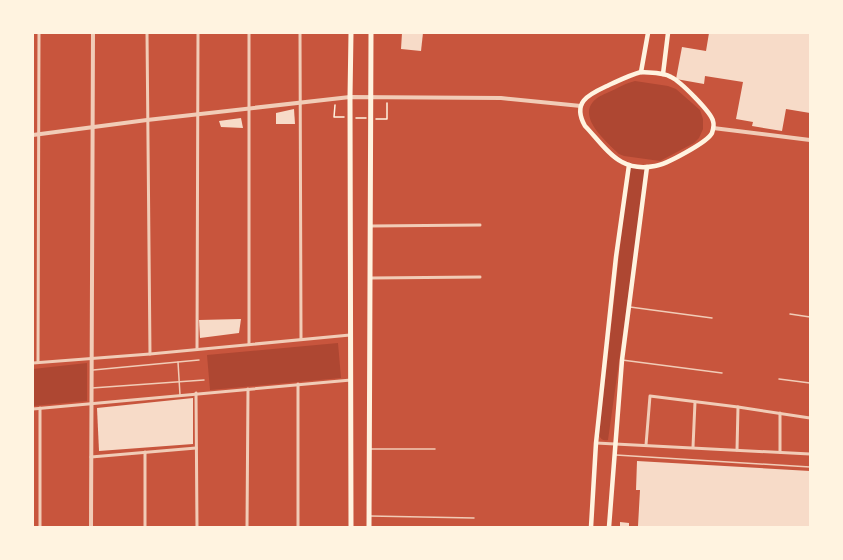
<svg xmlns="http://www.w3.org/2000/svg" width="843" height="560" viewBox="0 0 843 560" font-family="Signika,sans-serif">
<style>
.green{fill:#ae4732}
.building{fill:#f7dbc8}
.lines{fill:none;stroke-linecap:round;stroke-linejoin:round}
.path{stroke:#fff3e0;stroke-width:1.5}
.service{stroke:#f1ccb7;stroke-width:1.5}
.minor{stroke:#f1ccb7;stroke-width:3}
.tertiary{stroke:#f1ccb7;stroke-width:4}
.secondary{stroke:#fff3e0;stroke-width:4.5}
.primary{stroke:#fff3e0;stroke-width:5}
</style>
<rect width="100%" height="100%" fill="#c8553d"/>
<g class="green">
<path d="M635,81L668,86L676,89L700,110L703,119V129L699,138L694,143L660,161L624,156L619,154C607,142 575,116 596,99C599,96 605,94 609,92C618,88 626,83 635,81Z"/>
<path d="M629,167L646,169L608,440C604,441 601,440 599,435Z"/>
<polygon points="338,343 341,378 210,390 207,355"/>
<polygon points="87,363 87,401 33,406 33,369"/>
</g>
<g class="building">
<polygon points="402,33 423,33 421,51 401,49"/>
<polygon points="709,33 810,33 810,113 786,109 782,131 752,126 753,122 736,119 743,82 705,76 704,84 676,79 682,47 706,51"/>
<polygon points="294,109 295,124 276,124 276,113"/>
<polygon points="241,118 243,128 221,127 219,121"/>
<polygon points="241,319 239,333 200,338 199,320"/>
<polygon points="193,398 193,444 99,451 97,408"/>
<polygon points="637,461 810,471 810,527 658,527 638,526 640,490 636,490"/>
<polygon points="620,522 629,523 629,527 620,527"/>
</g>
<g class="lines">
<g class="path">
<polyline points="335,105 334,117 344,117"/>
<polyline points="356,118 366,118"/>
<polyline points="376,119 387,119 387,103"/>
</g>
<g class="service">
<polyline points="630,307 712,318"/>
<polyline points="790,314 810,317"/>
<polyline points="622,360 722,373"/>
<polyline points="178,362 180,395"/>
<polyline points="93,370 199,360"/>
<polyline points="779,379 810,383"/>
<polyline points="92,388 204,380"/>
<polyline points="371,449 435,449"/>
<polyline points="616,455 810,467"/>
<polyline points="370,516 474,518"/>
</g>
<g class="minor">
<polyline points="147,33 150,354"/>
<polyline points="300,33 301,339"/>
<polyline points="371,226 480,225"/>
<polyline points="371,278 480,277"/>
<polyline points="249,344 249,33"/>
<polyline points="197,349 198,33"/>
<polyline points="38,362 39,33"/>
<polyline points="33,363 150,354 350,335"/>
<polyline points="196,393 197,527"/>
<polyline points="33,409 351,380"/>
<polyline points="596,443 810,454"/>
<polyline points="646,445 650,396 738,407 810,418"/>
<polyline points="693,447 695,402"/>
<polyline points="737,450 738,407"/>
<polyline points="780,452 780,413"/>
<polyline points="91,457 196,448"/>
<polyline points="40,527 40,408"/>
<polyline points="145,527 145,452"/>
<polyline points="247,527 248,389"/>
<polyline points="298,527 298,384"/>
</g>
<g class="tertiary">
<polyline points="713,128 810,140"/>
<polyline points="33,135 147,120 350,97 501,98 581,106"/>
<polyline points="91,527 93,33"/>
</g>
<g class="secondary">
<path d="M641,72C651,73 663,72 671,77C680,81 711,112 713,121C714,124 713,130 712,133C708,142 665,165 655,166C644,168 631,167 622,162C609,156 595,136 585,126C571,101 590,94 609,85C620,80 630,75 641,72Z"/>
<polyline points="641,72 648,33"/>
<polyline points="663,74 668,33"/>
<polyline points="591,527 596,443 616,257 629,165"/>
<polyline points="609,527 622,360 647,167"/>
</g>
<g class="primary">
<polyline points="351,527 350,97 351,33"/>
<polyline points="369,527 371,33"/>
</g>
</g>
<rect width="843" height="560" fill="none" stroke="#fff3e0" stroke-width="68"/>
</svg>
